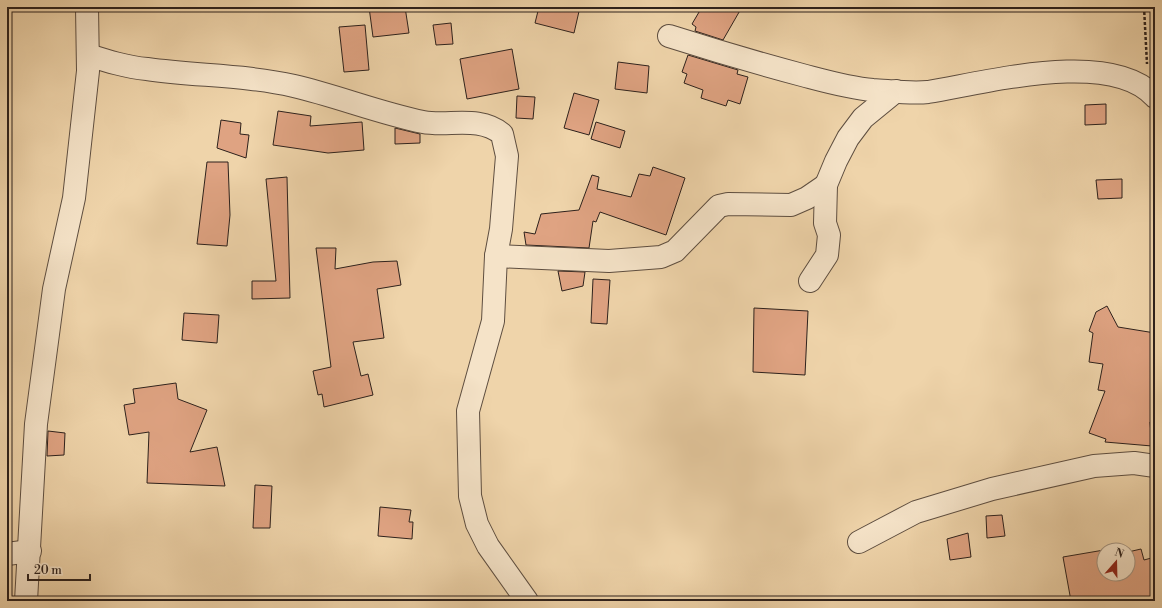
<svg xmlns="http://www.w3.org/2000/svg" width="1162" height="608" viewBox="0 0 1162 608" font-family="'Libre Bodoni',serif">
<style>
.building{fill:#dfa382;stroke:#2d211c}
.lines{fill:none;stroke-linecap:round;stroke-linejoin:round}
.minor-casing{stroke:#5e4e40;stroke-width:24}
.path{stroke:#2d211c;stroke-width:2.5;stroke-dasharray:3 2;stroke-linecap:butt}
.minor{stroke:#f5e3c8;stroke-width:22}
</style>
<rect width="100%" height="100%" fill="#efd4aa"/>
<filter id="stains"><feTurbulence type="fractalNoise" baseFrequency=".005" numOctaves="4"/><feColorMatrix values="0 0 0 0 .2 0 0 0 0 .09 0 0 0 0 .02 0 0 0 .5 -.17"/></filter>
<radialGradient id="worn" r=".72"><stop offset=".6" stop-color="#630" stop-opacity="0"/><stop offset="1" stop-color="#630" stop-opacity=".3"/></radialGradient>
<g class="building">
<polygon points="369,7 405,7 409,33 373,37"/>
<polygon points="539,7 580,7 574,33 535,23"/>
<polygon points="702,7 742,7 723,40 695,31 696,27 692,24"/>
<polygon points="451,23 453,44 436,45 433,25"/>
<polygon points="365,25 369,70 344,72 339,27"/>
<polygon points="512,49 519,89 467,99 460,59"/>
<polygon points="688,55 738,70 737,74 748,77 740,104 728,100 726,106 701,98 703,90 684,83 687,74 682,72"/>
<polygon points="618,62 649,66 647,93 615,89"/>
<polygon points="574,93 599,100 589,135 564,128"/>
<polygon points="517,96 535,97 533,119 516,118"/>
<polygon points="1106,104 1106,124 1085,125 1085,105"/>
<polygon points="278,111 311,116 310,126 362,122 364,150 328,153 273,145"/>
<polygon points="221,120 241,123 240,134 249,135 246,158 217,148"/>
<polygon points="596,122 625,131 620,148 591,139"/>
<polygon points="395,128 420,134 420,143 395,144"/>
<polygon points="207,162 228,162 230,215 227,246 197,244"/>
<polygon points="653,167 685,178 666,235 600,212 596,222 593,221 589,248 526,245 524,232 535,234 541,214 579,210 592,175 599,177 597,189 631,197 639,174 650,176"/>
<polygon points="287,177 290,298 252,299 252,281 276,281 266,179"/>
<polygon points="1122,179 1122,198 1098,199 1096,180"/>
<polygon points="316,248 336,248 335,269 373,262 397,261 401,285 377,289 384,338 353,342 361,376 368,374 373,395 324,407 322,394 318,395 313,371 331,367"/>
<polygon points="558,271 585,272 583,286 562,291"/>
<polygon points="593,279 610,280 607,324 591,323"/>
<polygon points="1107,306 1118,327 1155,333 1155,422 1150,422 1152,446 1105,442 1106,439 1089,433 1105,391 1098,390 1103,364 1089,362 1093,333 1089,331 1096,312"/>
<polygon points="754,308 808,311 805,375 753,372"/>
<polygon points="184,313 219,315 217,343 182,340"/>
<polygon points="176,383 178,399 207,410 190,452 217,447 225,486 147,483 149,432 129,435 124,405 135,403 133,389"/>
<polygon points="48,431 65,433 64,455 47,456"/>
<polygon points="255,485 272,486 270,528 253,528"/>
<polygon points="380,507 411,510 409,522 413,522 412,539 378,536"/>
<polygon points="1002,515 1005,536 987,538 986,516"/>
<polygon points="968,533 971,557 950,560 947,539"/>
<polygon points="1141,549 1144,560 1155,557 1155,599 1147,601 1071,601 1063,557 1104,550 1104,574 1128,574 1128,552"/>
</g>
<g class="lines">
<g class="minor-casing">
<g id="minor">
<path d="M669,36C713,50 757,63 802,75C825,81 849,88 873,90C890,91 911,94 928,92C985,83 1111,48 1155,97"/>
<path d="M88,55C107,61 126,67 147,69C196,76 246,75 294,86C337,96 379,113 423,122C448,127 479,115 502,134L507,156L501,229L496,256L493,321L468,411L470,496L477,524L488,546L527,601"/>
<polyline points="496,256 609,261 661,257 675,251 719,206 728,204 791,205 807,198 826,185"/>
<polyline points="810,281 827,255 829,235 825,223 826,185 836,161 848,138 863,118 896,91"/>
<polyline points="859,542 916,512 992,489 1094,466 1134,463 1155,466"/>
<polyline points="7,554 30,551"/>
<polyline points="26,601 36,424 54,289 74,198 88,71 87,7"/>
</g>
</g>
<polyline class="path" points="1144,7 1147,64"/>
<use href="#minor" class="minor"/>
</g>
<rect width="1162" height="608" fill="none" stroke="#efd4aa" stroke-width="24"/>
<rect x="8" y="8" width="1146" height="592" fill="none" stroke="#2d211c" stroke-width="2"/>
<rect x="12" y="12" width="1138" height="584" fill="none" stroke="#2d211c"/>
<g transform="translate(1116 562) rotate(20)"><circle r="19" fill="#f5e3c8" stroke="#a59583"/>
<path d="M0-3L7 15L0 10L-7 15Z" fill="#8f2418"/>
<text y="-6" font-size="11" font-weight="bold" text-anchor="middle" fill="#2d211c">N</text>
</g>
<path d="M28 574v6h62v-6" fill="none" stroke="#2d211c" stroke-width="2"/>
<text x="34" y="574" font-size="12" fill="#2d211c" stroke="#f5e3c8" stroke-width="3" paint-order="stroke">20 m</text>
<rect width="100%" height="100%" filter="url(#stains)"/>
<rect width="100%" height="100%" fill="url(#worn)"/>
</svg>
